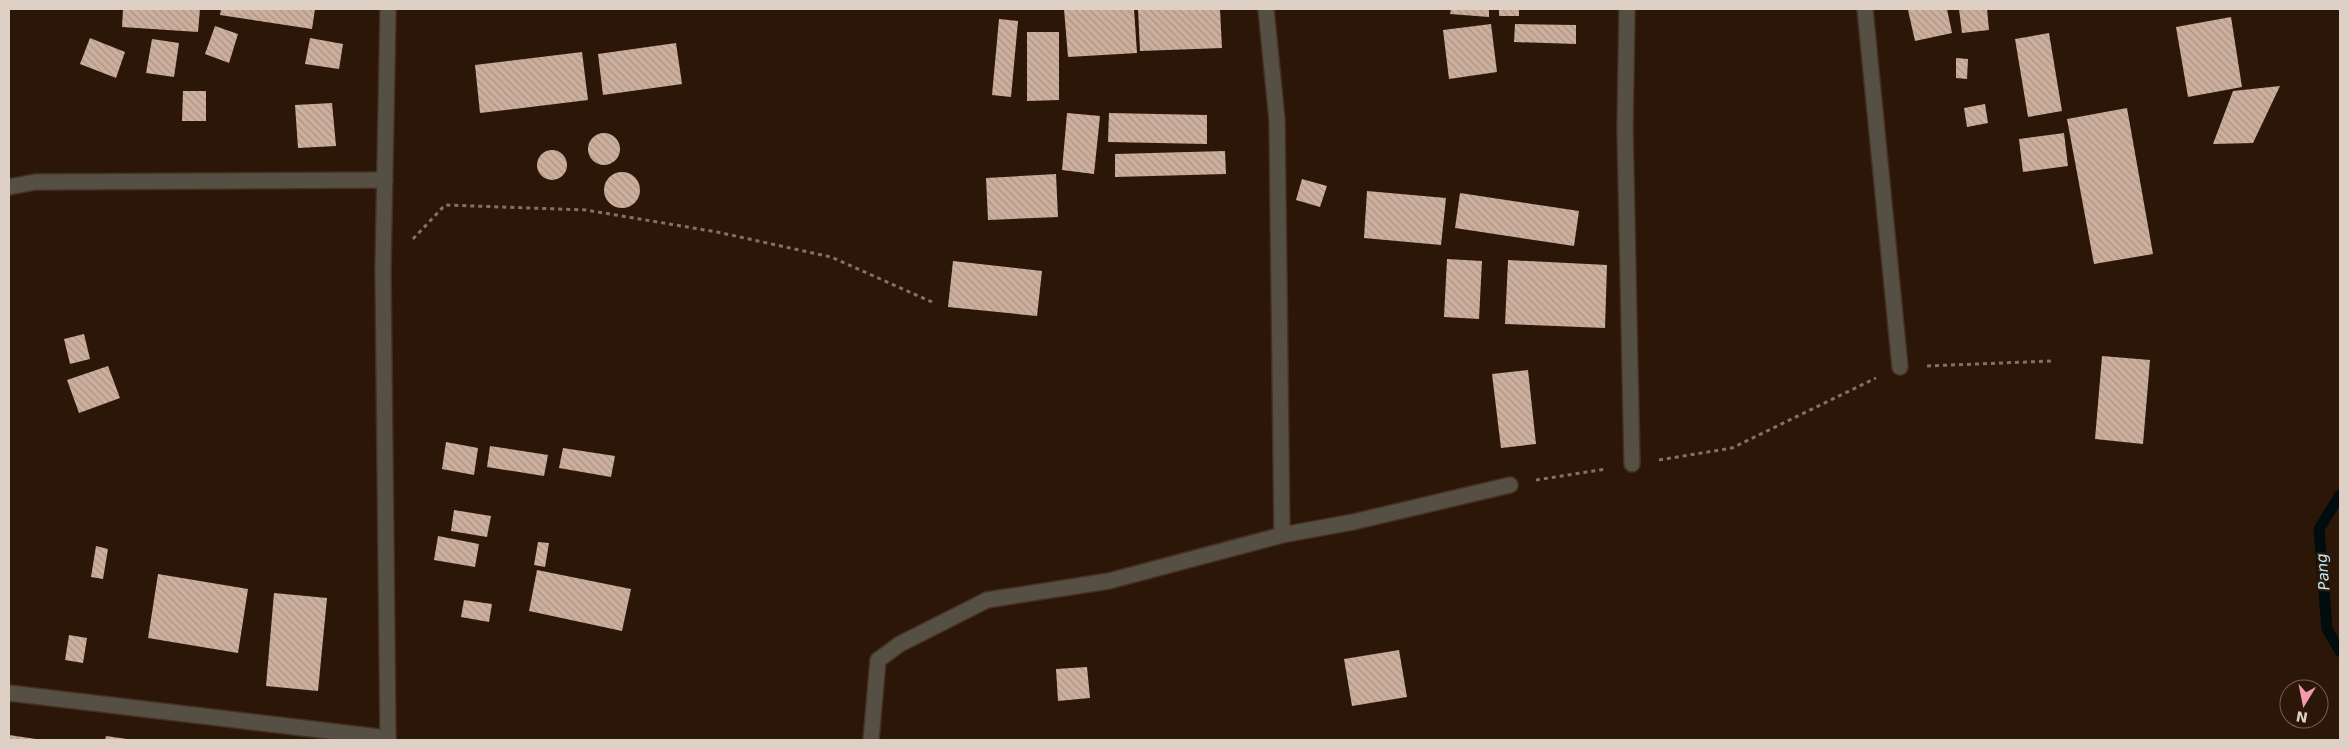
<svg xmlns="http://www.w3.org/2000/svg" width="2349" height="749" viewBox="0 0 2349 749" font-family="'DejaVu Sans',sans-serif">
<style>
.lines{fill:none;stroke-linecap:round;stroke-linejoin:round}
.stream{stroke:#010c0f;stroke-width:11}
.building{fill:url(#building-back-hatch)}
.minor-casing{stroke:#453022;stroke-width:18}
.path{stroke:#847165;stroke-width:3;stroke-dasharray:4 4;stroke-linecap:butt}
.minor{stroke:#554f44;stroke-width:15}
.labels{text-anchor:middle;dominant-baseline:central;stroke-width:5;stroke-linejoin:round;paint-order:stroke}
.water-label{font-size:15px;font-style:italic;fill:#b9eefb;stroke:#2c1607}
</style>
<defs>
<pattern id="building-back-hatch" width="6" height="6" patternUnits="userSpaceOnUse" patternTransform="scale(1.25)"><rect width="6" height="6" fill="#cdaf9d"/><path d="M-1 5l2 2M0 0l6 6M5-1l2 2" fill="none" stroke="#aa9384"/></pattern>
</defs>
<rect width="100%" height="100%" fill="#2c1607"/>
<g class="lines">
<polyline class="stream" points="2340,495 2319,529 2327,629 2340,651"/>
</g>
<g class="building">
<polygon points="123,9 200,9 198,32 122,27"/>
<polygon points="221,9 315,9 312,29 220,15"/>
<polygon points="1064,9 1134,9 1137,53 1068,57"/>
<polygon points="1138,9 1220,9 1222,48 1140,51"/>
<polygon points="1451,9 1489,9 1489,17 1450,14"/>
<rect x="1499" y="9" width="20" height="7"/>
<polygon points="1915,9 1947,9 1952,33 1915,41 1908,10"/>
<polygon points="1959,9 1987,9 1989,30 1962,33"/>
<polygon points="2231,17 2242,87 2188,97 2176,27"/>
<polygon points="999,19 1018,21 1011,97 992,95"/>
<polygon points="1491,24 1497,72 1449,79 1443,30"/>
<polygon points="1515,24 1576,25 1576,44 1514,42"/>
<polygon points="215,26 238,34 229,63 205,54"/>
<polygon points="1027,32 1059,32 1059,100 1027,101"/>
<polygon points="2049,33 2062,111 2028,117 2015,39"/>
<polygon points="90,38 125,52 116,78 80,64"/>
<polygon points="310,38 343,44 339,69 305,64"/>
<polygon points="152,39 179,43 174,77 146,73"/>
<polygon points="676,43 682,84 603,95 598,54"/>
<polygon points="582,52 588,100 480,113 475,65"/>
<polygon points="1956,58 1968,59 1967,79 1956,78"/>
<polygon points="2280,86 2253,143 2213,144 2233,91"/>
<polygon points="183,91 206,91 206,121 182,121"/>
<polygon points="332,103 336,146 298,148 295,105"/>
<polygon points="1985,104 1988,123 1967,127 1964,108"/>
<polygon points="2127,108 2153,254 2094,264 2067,119"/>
<polygon points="1067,113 1100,116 1094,174 1062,170"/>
<polygon points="1109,113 1207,115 1207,144 1108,142"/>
<polygon points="2064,133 2068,166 2023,172 2019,139"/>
<circle cx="604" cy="149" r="16"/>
<circle cx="552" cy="165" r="15"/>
<polygon points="1225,151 1226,174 1115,177 1115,154"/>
<circle cx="622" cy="190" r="18"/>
<polygon points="1056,174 1058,217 988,220 986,178"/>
<polygon points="1302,179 1327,186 1320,207 1296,200"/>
<polygon points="1367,191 1446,198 1441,245 1364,238"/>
<polygon points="1460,193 1579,211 1574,246 1455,228"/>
<polygon points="1447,259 1482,261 1479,319 1444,317"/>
<polygon points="1508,260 1607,265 1605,328 1505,324"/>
<polygon points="953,261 1042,271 1037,316 948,307"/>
<polygon points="84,334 90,359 70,364 64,339"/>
<polygon points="2102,356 2150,360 2143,444 2095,439"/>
<polygon points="108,366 120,398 79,413 67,380"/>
<polygon points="1528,370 1536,444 1501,448 1492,374"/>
<polygon points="446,442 478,448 474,475 442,469"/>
<polygon points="490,446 548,455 544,476 487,467"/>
<polygon points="563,448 615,456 611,477 559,468"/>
<polygon points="454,510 491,516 487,537 451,531"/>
<polygon points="438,536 479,544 475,567 434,560"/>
<polygon points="538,542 549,543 545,567 534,565"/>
<polygon points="96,546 108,549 103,579 91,577"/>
<polygon points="537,570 631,589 622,631 529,611"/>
<polygon points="158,574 248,589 238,653 148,638"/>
<polygon points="274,593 327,598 318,691 266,686"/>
<polygon points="464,600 492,604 489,622 461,617"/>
<polygon points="69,635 87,638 83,663 65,660"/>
<polygon points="1399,650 1407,697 1352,706 1344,659"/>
<polygon points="1087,667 1090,698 1058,701 1056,669"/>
<polygon points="9,735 36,739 36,740 9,740"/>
<polygon points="106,736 127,739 127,740 105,740"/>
</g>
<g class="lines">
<g class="minor-casing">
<g id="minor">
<polyline points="1266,9 1277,120 1282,535"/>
<polyline points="1627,9 1625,128 1632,464"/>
<polyline points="1865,9 1900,367"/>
<polyline points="9,187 35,182 385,180"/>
<polyline points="9,693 388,738"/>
<polyline points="388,740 383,270 388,9"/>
<polyline points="871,740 878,660 900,644 987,600 1109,581 1282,535 1353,522 1510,485"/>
</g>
</g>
<g class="path">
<polyline points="413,239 445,205 586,210 717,232 831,257 932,302"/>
<polyline points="1927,366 2051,361"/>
<polyline points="1659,460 1732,448 1876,378"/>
<polyline points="1536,480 1606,469"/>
</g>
<use href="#minor" class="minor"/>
</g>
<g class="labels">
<g class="water-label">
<text transform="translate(2323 572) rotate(-95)">Pang</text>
</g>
</g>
<rect width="2349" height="749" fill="none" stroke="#dfd0c6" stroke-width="20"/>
<g transform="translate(2304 704) rotate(190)"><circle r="24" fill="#2c1607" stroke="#746053"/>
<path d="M0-4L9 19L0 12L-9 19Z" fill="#f29aae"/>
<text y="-8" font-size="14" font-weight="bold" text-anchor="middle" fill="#dfd0c6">N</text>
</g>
</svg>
